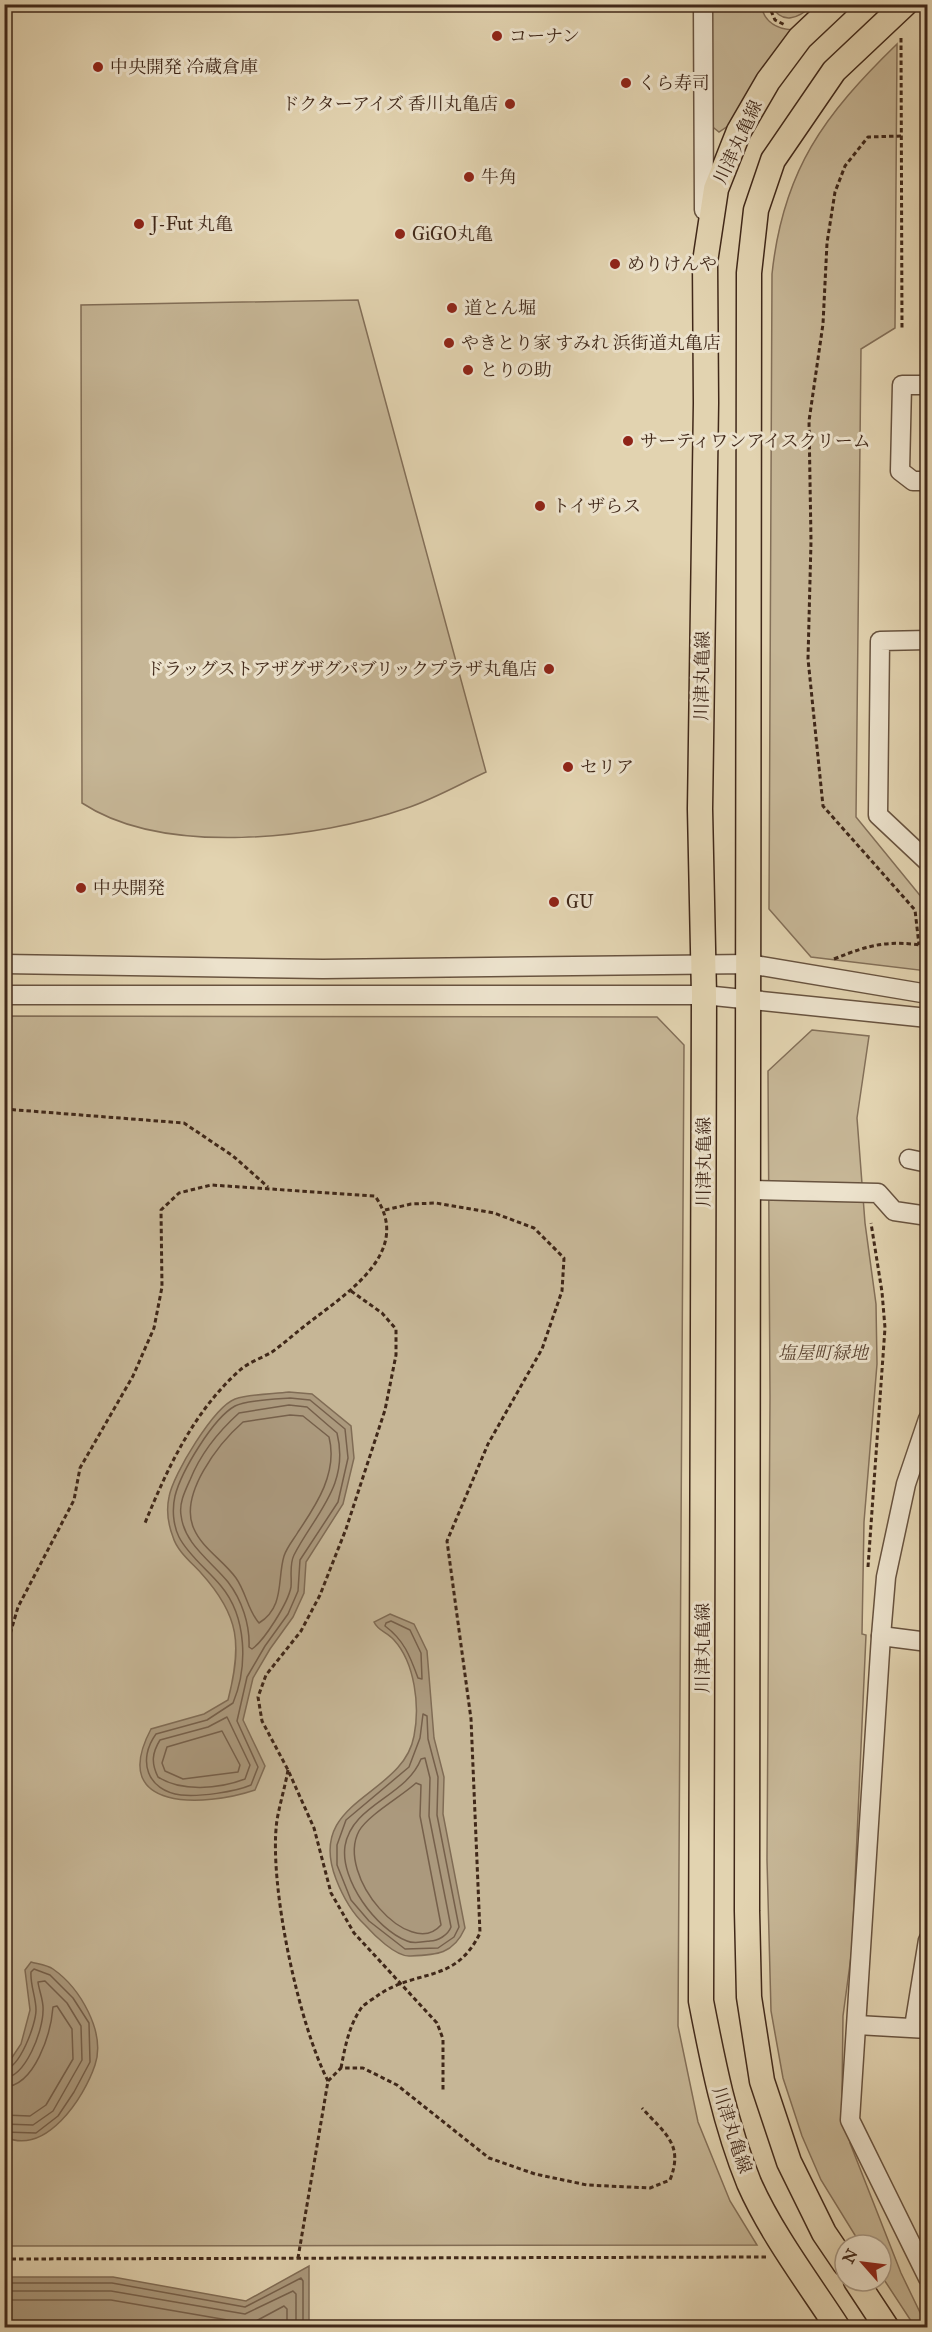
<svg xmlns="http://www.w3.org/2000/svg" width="932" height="2332" viewBox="0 0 932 2332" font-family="'IM FELL Great Primer','Noto Serif JP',serif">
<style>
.green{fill:#c6b696;stroke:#836f58;stroke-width:1.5}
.water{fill:#ab997d;stroke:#806c55;stroke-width:1.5}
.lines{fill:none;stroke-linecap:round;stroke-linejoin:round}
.shore{stroke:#76604b;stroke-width:1.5}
.minor-casing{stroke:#68533f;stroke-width:21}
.major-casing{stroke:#402819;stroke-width:27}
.path{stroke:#402819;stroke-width:3;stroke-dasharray:4.5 3;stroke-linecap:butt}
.minor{stroke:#ece2cc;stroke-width:18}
.major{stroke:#e2d3b0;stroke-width:24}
.poi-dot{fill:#8f2418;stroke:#ece2cc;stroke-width:2}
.labels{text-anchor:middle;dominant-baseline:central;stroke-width:6;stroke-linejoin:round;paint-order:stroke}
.poi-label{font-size:18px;fill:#402819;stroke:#ece2cc;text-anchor:start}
.street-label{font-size:18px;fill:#402819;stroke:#ece2cc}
.park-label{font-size:18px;font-style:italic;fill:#5b4432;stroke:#ece2cc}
</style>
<rect width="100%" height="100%" fill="#e2d3b0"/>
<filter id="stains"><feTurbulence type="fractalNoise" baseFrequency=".00333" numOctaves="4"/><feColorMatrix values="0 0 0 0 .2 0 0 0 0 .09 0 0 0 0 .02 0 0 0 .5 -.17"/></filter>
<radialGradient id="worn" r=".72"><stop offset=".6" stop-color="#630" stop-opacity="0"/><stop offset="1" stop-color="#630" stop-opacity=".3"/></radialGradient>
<g class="green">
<path d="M710,5H761C764,22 777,29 793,30L752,85L731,124L719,132L709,124Z"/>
<path d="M771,5V4L813,5C799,18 782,26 771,5Z"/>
<path d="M897,44L895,328L861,349L856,817L927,904V971L811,957L769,909L772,274C783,170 824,115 897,44Z"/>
<path d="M358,300L486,772C460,784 434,799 407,808C318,839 164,857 82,803L81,305Z"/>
<polygon points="5,1016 657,1017 684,1045 678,2026 698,2122 730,2201 757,2245 5,2246"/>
<polygon points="812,1030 869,1036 857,1118 865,1223 876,1304 877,1364 864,1522 862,1634 866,1635 852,1949 843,2016 842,2096 850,2143 901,2273 927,2327 915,2327 881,2275 881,2245 861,2245 821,2180 802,2136 783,2078 771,2011 767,1860 770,1397 768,1071"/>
</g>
<g class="water">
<path d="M289,1392L312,1394L351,1426L354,1458L343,1504L306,1562L304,1593L293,1617L270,1649L253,1678L243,1720L265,1766L255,1790C205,1807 107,1812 151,1729L204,1714L228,1700C242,1645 240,1616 201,1573C192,1563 177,1551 173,1537C168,1524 166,1511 169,1497C173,1474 214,1407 235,1399C251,1394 273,1394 289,1392Z"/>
<path d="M390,1614L414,1624L427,1651L434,1738L444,1777L443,1814L465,1928C453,1955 436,1955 409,1956C395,1956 374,1935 365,1925C351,1912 343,1897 336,1879C305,1799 403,1797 414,1736C420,1706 415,1663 394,1640C387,1632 378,1631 374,1622Z"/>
<path d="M31,1962C38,1964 47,1965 53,1969C80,1988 106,2032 95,2065C84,2098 46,2156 5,2137V2068L21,2044L30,2010L25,1970Z"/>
<polygon points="309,2266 309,2327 5,2327 5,2277 113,2277 246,2301"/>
</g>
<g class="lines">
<g class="shore">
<path d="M290,1398L310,1400L345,1429L348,1458L338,1502L300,1560L298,1591L288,1614L265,1646L247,1677L237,1721L258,1767L251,1785C235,1792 199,1797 181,1795C147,1791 137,1760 156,1734L207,1720L233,1703C248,1667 247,1617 221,1586C208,1570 188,1555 179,1537C173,1525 172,1509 175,1496C181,1472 213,1418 235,1406C246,1400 277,1399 290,1398Z"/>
<path d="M289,1405L307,1407L337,1433C350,1485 315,1514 294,1555C289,1565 292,1577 291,1587C288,1603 264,1641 252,1649L249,1647C250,1625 242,1600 228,1582C211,1561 184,1544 181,1515C179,1503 185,1491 190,1480C200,1455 219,1431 239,1413Z"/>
<path d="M290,1415L303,1416L329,1437C338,1472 317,1504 298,1532C294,1539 287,1547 284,1556C277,1579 285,1607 259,1623C248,1611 246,1592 236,1578C224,1561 202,1548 194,1529C178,1495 219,1443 243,1422Z"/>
<path d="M391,1621L410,1630L421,1653L422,1679L418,1678C410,1656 404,1640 385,1626L386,1623Z"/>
<polygon points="423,1714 427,1716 428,1739 438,1777 437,1815 459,1927 454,1937 438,1948 405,1949 369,1921 351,1900 337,1865 337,1845 346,1820 409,1767 420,1738"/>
<path d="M227,1717L250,1765L245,1779C219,1789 181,1792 158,1777C151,1763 152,1753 160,1740L208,1727Z"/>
<polygon points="222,1731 240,1765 238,1772 183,1779 165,1771 162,1763 167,1747"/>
<path d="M425,1758L430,1778L429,1816L451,1927C448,1935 438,1941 430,1941C423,1942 413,1944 407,1941C376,1929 340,1880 345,1846C352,1804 406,1797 421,1759Z"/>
<path d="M416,1783L421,1785L420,1816L441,1925C410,1961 335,1876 359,1831C368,1815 402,1796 416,1783Z"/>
<path d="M4,2070C20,2068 36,2024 36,2010C36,1997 30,1985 31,1972L34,1969L50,1975L73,1998L89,2023L90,2062L74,2092L58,2116L36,2133L4,2132"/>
<path d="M4,2078C26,2077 43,2030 43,2011C44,2001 39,1991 38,1982L45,1981L67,2003L81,2026L82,2060L53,2111L33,2125L4,2124"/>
<path d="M4,2087C35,2086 51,2033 53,2007L57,2006L72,2029L73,2059L46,2105L30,2116L4,2115"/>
<polyline points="4,2283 112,2283 245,2307 301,2278 303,2281 303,2328"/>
<polyline points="4,2291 111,2291 245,2314 293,2291 296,2294 296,2328"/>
<polyline points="4,2300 111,2300 245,2323 256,2321 284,2306 287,2309 287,2328"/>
</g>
<g class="minor-casing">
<g id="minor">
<polyline points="703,4 704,210"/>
<polyline points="928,385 902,385 900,471 913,481 928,481"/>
<polyline points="928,640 880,641 878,815 928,862"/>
<polyline points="4,964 323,969 749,964 928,994"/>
<polyline points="4,995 704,995 928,1018"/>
<polyline points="909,1159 928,1163"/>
<polyline points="748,1190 878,1193 894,1211 928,1216"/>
<polyline points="881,1636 886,1577 906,1484 928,1419"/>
<polyline points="928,1642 881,1636 850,2120 928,2278"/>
<polyline points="857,2025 928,2029"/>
<polyline points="914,2027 928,1940"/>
</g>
</g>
<g class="major-casing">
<g id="major">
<path d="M836,4L800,38L768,81L739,131L716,189L705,262L706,403L700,809L704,995L701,2001C713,2063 725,2124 749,2183C771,2233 808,2282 838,2328"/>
<polyline points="845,2264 824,2233 789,2162 762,2081 749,1997 747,1911 749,273 756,210 773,160 834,71 905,4"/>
<polyline points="856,2281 887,2328"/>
</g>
</g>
<g class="path">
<polyline points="768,4 775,20 785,25"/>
<polyline points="901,38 902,330"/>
<polyline points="901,136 868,137 845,166 835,192 827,243 823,324 809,421 811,541 808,659 823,806 915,910 919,945"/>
<path d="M834,959C871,944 888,940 928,946"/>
<polyline points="4,1109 184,1123 233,1156 268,1187"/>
<polyline points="351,1291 382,1313 396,1329 396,1355 385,1410 346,1529 320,1595 301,1631 266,1675 258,1697 262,1721 288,1770 314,1828 331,1893 354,1933 437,2023 443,2039 443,2092"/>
<polyline points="868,1567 885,1328 882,1292 871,1223"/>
<path d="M4,1655L18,1607L74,1500L80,1468L133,1376L154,1328L162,1287L161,1210L179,1193L211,1185L375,1196C412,1249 353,1289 315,1318C300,1329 287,1341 272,1352C262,1358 249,1362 240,1370C194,1411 168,1467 145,1523"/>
<path d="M288,1770C285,1787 280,1803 277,1820C268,1883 299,2025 328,2081L298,2258"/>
<path d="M341,2068C345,2047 349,2025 362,2007C366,2003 373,1999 377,1996C416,1968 455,1985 480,1933L471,1719L447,1541L488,1444L542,1349L562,1291L564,1258L534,1228L494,1213L436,1203L411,1204L385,1210"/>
<path d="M328,2081L341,2068H363L397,2085L489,2158L535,2174L587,2185L650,2188L670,2180C684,2144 665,2134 642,2108"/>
<polyline points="4,2259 767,2257"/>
</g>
<use href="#minor" class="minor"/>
<use href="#major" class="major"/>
</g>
<g class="poi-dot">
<circle cx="497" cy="36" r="6"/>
<circle cx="98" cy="67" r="6"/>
<circle cx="626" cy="83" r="6"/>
<circle cx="510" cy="104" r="6"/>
<circle cx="469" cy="177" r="6"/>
<circle cx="139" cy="224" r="6"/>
<circle cx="400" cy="234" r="6"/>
<circle cx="615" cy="264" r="6"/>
<circle cx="452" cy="308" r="6"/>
<circle cx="449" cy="343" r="6"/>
<circle cx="468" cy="370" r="6"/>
<circle cx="628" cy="441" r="6"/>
<circle cx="540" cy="506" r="6"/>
<circle cx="549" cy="669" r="6"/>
<circle cx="568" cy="767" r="6"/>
<circle cx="81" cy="888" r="6"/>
<circle cx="554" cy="902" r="6"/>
</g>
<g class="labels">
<g class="poi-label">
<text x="509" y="36">コーナン</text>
<text x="110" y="67">中央開発 冷蔵倉庫</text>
<text x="638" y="83">くら寿司</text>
<text x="498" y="104" text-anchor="end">ドクターアイズ 香川丸亀店</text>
<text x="481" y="177">牛角</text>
<text x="151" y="224">J-Fut 丸亀</text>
<text x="412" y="234">GiGO丸亀</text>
<text x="627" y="264">めりけんや</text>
<text x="464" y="308">道とん堀</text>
<text x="461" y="343">やきとり家 すみれ 浜街道丸亀店</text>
<text x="480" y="370">とりの助</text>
<text x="640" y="441">サーティワンアイスクリーム</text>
<text x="552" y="506">トイザらス</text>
<text x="537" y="669" text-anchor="end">ドラッグストアザグザグパブリックプラザ丸亀店</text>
<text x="580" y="767">セリア</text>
<text x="93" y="888">中央開発</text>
<text x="566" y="902">GU</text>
</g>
<g class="street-label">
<text transform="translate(738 142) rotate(-65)">川津丸亀線</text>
<text transform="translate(702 676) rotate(-89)">川津丸亀線</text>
<text transform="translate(704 1162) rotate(-90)">川津丸亀線</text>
<text transform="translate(703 1648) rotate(-90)">川津丸亀線</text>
<text transform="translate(732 2130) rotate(72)">川津丸亀線</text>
</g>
<g class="park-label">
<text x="823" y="1353">塩屋町緑地</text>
</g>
</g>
<rect width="932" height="2332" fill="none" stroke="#e2d3b0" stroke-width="24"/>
<rect x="6" y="6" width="920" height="2320" fill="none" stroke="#402819" stroke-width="3"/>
<rect x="12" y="12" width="908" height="2308" fill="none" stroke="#402819" stroke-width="1.5"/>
<g transform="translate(863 2263) rotate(298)"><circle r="28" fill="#ece2cc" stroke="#a79884" stroke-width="1.5"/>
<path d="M0-4.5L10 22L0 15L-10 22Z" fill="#8f2418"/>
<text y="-9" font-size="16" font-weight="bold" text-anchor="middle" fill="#402819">N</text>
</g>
<rect width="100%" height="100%" filter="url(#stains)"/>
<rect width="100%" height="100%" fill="url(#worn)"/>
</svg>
